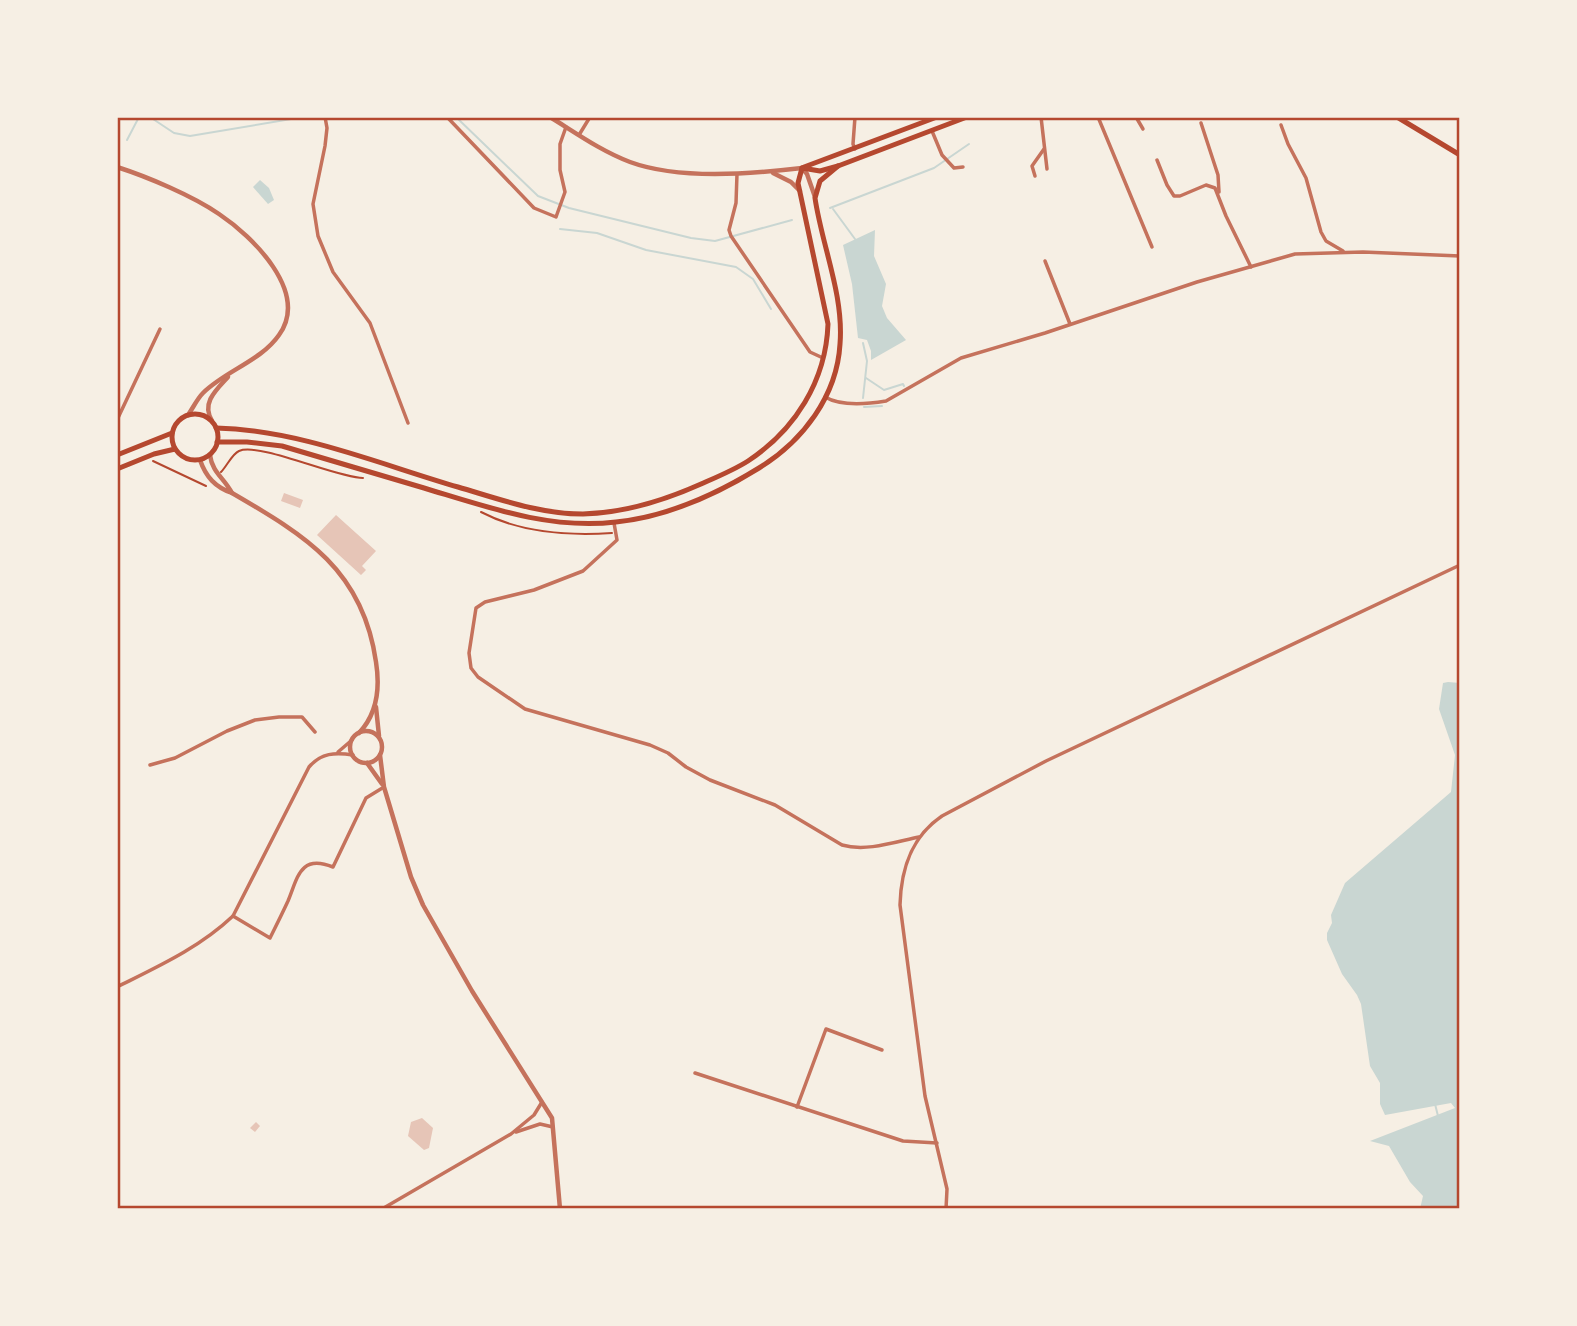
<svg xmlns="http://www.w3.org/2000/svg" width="1577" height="1326" viewBox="0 0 1577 1326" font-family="Lora,serif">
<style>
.water{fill:#c9d6d2}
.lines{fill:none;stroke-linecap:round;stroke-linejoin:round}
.stream{stroke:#c9d6d2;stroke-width:2}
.building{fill:#e6c5b7}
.path{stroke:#b5482f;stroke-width:2}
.minor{stroke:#c5725c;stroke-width:3.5}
.tertiary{stroke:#c5725c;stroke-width:4.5}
.secondary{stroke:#b5482f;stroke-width:5}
.neatline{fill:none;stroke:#b5482f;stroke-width:2.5}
</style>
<rect width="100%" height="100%" fill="#f6efe4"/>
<g class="water">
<polygon points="260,180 269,188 274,200 268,204 253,187"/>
<polygon points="875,230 874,256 886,284 882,306 887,318 906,340 871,360 871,351 867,340 858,338 852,284 843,245"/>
<polygon points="1448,682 1460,683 1460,1209 1420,1209 1423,1196 1410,1182 1389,1146 1370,1141 1455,1108 1451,1103 1385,1115 1380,1104 1380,1083 1370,1066 1361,1004 1357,995 1342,974 1327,940 1327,933 1332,923 1331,915 1345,883 1451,792 1455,755 1439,709 1443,683"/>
</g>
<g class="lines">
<g class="stream">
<polyline points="150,117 174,133 190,136 303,117"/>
<polyline points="456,117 538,196 569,208 691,238 715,241 792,220"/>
<polyline points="127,140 139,117"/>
<polyline points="830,208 934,168 969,144"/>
<polyline points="833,209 855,239"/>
<polyline points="560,229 597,233 646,250 736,267 753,279 771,309"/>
<polyline points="866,378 884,390 903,384 904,386"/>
<polyline points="863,398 867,361 863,343"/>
<polyline points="864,407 882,406"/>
<polyline points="1435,1104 1438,1116"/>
</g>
</g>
<g class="building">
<polygon points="284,493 303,500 300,508 281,501"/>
<polygon points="336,515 376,551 362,566 366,570 361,575 317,535"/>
<polygon points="422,1118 433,1128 429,1148 424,1150 408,1136 411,1122"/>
<polygon points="256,1122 260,1126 255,1132 250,1128"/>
</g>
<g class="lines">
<g class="path">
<polyline points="153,461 206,486"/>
<path d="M221,472C227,466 232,454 239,451C259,442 337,478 363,478"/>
<path d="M481,512C521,533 568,536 612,533"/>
</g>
<g class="minor">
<polyline points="325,117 327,128 325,146 313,204 318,236 333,272 370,323 408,423"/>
<polyline points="447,117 534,208 556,217 565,192 560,170 560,144 566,127"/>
<polyline points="855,117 853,144 855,149"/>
<polyline points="1041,117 1047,169"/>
<polyline points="1098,117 1152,247"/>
<polyline points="1136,117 1143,129"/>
<polyline points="1201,123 1218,175 1219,192"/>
<polyline points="1281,125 1288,144 1306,178 1321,232 1326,241 1343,251"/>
<polyline points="932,131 942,155 954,168 963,167"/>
<polyline points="579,135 590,117"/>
<polyline points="1157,160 1167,185 1174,196 1180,196 1206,185 1215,188 1226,216 1251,267"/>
<polyline points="737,174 736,203 729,230 731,236 810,352 823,358"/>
<polyline points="1035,176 1032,166 1044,149"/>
<polyline points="1045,261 1070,324"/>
<path d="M825,397C842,407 868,404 886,401L961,358L1045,333L1197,282L1295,254L1363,252L1460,256"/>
<polyline points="117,420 160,329"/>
<path d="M614,523L617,540L583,571L534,590L485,602L476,608L469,653L471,668L478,677L525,709L650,745L668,753L686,767L710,780L775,805L842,845C866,852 895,842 919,837"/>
<polyline points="338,752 352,740"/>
<polyline points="150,765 175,758 227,731 255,720 279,717 302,717 315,732"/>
<path d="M233,916L270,938C276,926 282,914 288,901C298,877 300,854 333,867L366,798L384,787"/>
<path d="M117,987C159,966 199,948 233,916L309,767C321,753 335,752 353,755"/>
<polyline points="695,1073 903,1141 937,1143"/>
<polyline points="797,1107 826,1029 882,1050"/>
<polyline points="516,1132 540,1124 553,1127"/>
<polyline points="382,1209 511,1134 534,1115 542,1102"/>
<path d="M946,1209L947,1189L925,1096L900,905C901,869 911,837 942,816L1046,761L1460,565"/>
</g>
<g class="tertiary">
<path d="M550,117C576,133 601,151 630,162C679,180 750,174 802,168L807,174L815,197"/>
<path d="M117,167C148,177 193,196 219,214C252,236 310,292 279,335C261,361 225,371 203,393C197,399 193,408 188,415"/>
<polyline points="773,173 791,182 800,191"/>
<path d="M212,421C201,403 216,390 228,377"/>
<path d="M200,460C206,477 215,487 232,493C224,478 212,472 210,455"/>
<path d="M232,493C306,536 363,570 376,662C380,687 377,714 359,733"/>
<polyline points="376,707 379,736"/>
<circle cx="366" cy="747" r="16"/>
<polyline points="380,755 384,787 411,877 423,905 472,991 552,1118 560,1209"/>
<polyline points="367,763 382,784"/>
</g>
<g class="secondary">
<polyline points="1397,117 1460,155"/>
<polyline points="804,167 937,117"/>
<polyline points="802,168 820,171 838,166 967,117"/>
<circle cx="195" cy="437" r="23"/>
<path d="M216,428C299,430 379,464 458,487C499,499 539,514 583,514C624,513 663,501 701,484C717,477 734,470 748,461C795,430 826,381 828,324L798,183L802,168"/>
<path d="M217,442H247L282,446C329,460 377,474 424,488C487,507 550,530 616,522C666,517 717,494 759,468C803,441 837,396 840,344C844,295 822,246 815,198L820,181L838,166"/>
<polyline points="117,455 172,433"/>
<polyline points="117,469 154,454 175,449"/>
</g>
</g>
<rect width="1577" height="1326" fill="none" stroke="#f6efe4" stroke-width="238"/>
<rect x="119" y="119" width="1339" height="1088" class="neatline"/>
</svg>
